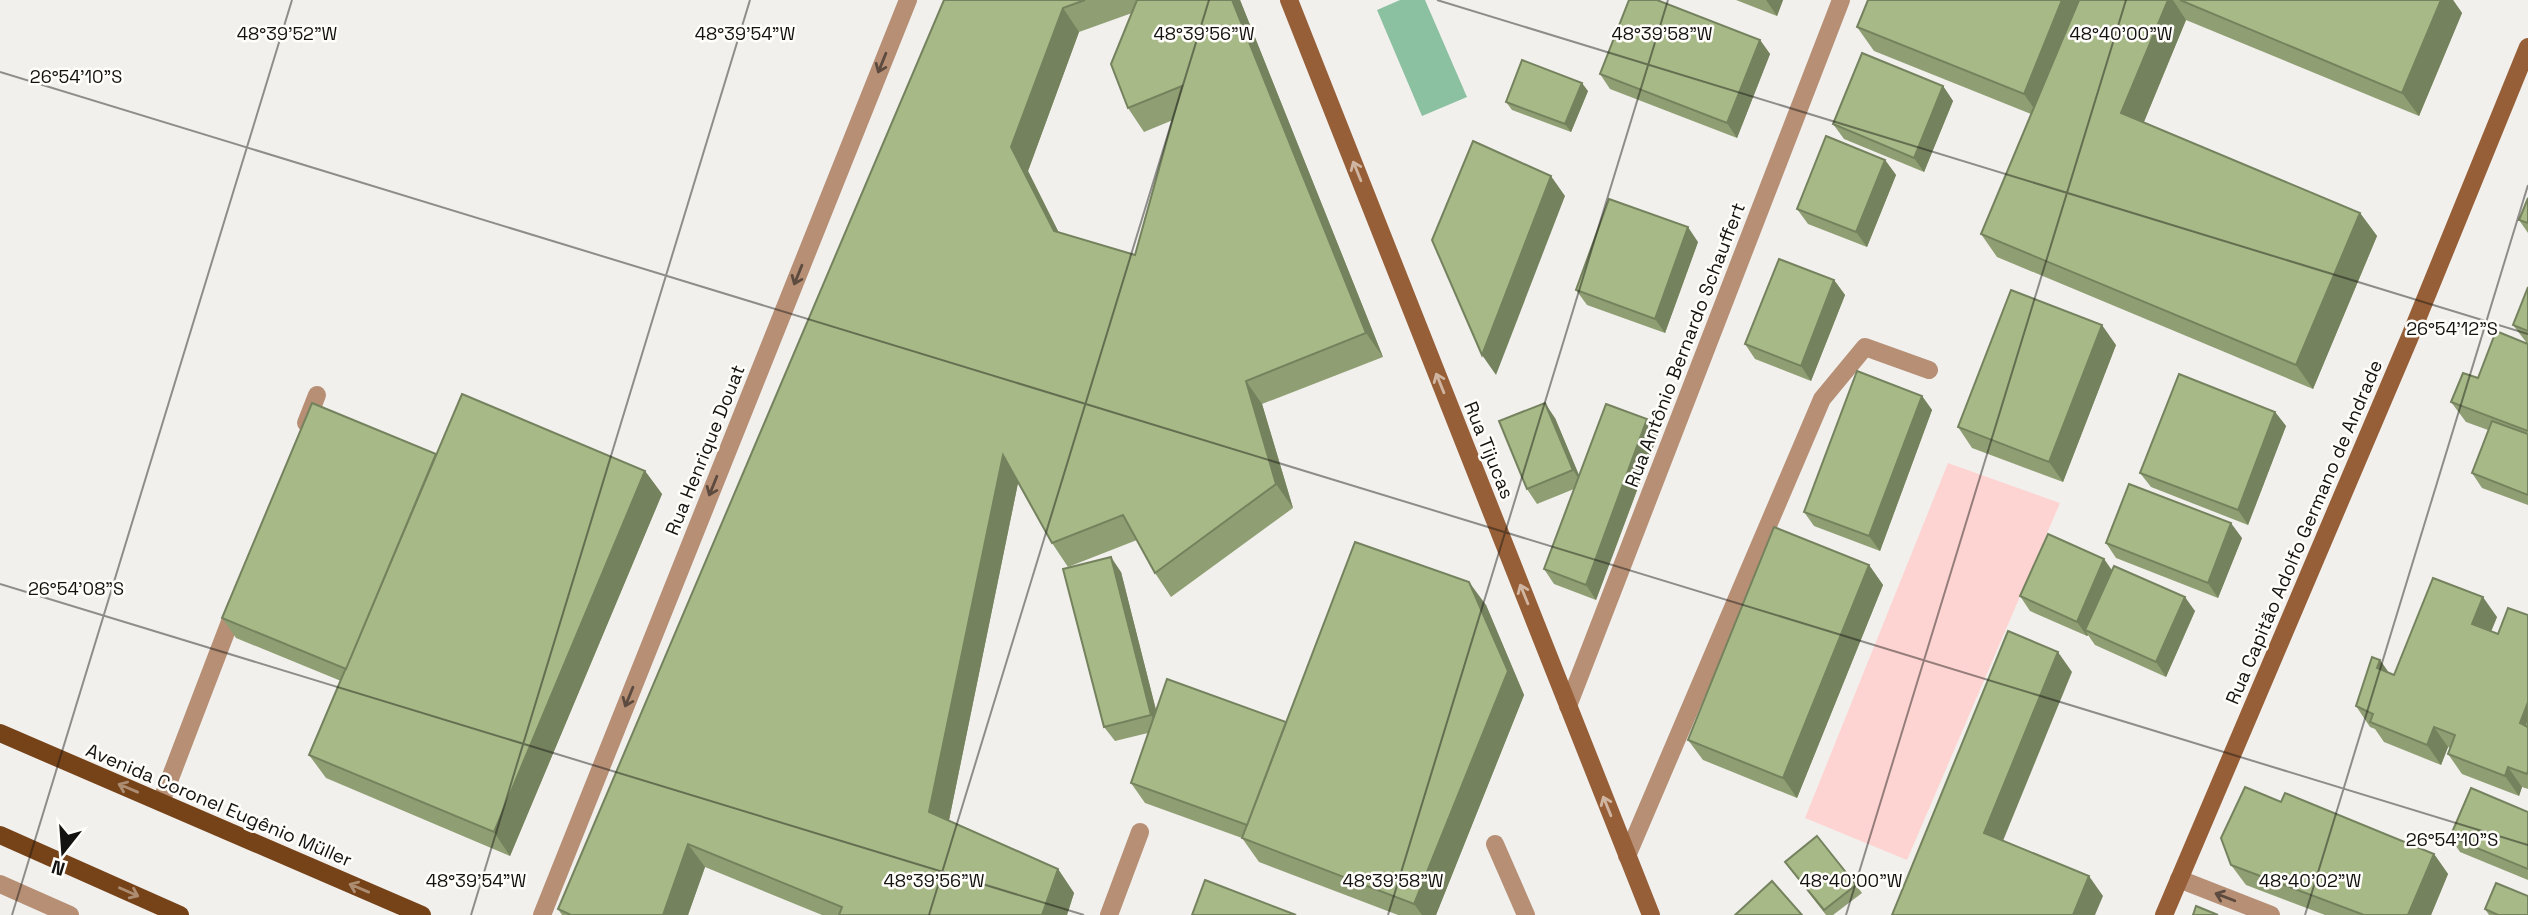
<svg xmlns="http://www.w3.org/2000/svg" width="2528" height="915" viewBox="0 0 2528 915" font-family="'Space Grotesk',sans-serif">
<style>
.green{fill:#fdd4d2}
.water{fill:#8bc1a1}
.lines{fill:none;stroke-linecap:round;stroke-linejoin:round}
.lane{stroke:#b68f75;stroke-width:18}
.street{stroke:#b68f75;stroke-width:18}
.secondary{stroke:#975f37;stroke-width:18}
.primary{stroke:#764218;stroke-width:18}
.wall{fill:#909f73;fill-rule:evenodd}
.shaded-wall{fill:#75825e}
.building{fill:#a7b986;stroke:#75825e;stroke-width:2}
.oneway{stroke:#5d4b3f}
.oneway2{stroke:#d0b6a2}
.oneway3{stroke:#ad8d72}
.ticks{fill:none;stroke:#141312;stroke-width:2;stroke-opacity:0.45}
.labels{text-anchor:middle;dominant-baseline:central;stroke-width:5;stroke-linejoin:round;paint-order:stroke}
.street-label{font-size:19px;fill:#141312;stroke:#fffefa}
.ticks-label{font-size:18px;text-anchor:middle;fill:#141312;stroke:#fffefa;stroke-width:5;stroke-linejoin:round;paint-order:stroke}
</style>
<rect width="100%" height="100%" fill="#f1f0ed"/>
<polygon class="green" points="1948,463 2060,503 1907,860 1805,818"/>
<polygon class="water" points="1400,0 1425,0 1467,97 1422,116 1377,10"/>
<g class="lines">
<g class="lane">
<polyline points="306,423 317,395"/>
<polyline points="161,802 236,606"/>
<polyline points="1495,844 1526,915"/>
<polyline points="1627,856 1822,399 1865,347 1929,370"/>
<polyline points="0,884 70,915"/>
<polyline points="1109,915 1140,832"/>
</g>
<g class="street">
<polyline points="1568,706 1841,0"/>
<polyline points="2179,879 2271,915"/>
<polyline points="542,915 908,0"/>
</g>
<g class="secondary">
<polyline points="1289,0 1651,915"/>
<polyline points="2164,915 2409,339 2528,47"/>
</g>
<g class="primary">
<polyline points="0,733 422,915"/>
<polyline points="0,835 180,915"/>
</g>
</g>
<g class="wall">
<path d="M944,0H1240L1383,357L1262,404L1293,508L1171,597L1155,573L1137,540L1068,567L1052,543L1018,483L949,820L1058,869L1074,893L1067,915H822L705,867L688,915H562L558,909ZM1132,13L1128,108L1144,132L1173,120L1135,255L1059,233L1028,171L1079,32Z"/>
<polygon points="1736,0 1783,0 1777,16"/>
<polygon points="1868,0 2453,0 2462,13 2419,116 2186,20 2144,122 2360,213 2377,236 2313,389 1997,257 1981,234 2031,114 1874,51 1857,27"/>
<polygon points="1760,40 1770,54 1737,138 1610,89 1600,74"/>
<polygon points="1943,86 1953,101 1924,172 1844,139 1833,124"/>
<polygon points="1588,91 1571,132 1512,110 1506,102"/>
<polygon points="1885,160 1896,175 1867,247 1808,224 1797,209"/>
<polygon points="2528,198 2528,233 2519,220"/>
<polygon points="1698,242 1665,333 1587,305 1576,290"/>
<polygon points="1834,280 1845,295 1811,381 1755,359 1745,344"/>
<polygon points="2528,287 2528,505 2482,488 2472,473 2488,430 2466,422 2451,402 2478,378 2526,342 2513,325"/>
<polygon points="2116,345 2063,482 1972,448 1958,427"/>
<polygon points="1922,396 1932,410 1880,551 1814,526 1804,512"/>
<polygon points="2275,412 2286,426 2248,525 2151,487 2140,473"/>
<polygon points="1555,418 1579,475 1658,434 1596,600 1554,584 1544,569 1574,489 1537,504 1527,489"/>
<polygon points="436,454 645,471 662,494 510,856 326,778 309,755 341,681 236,638 222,618"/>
<polygon points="2242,538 2218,598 2116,558 2106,543"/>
<polygon points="2104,559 2112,570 2195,611 2166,677 2095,645 2088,635 2087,636 2030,611 2020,596"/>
<polygon points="1869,565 1883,585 1797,798 1703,760 1688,740"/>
<polygon points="1121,572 1156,710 1286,722 1486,605 1524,695 1436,915 1398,915 1259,862 1242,838 1145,803 1131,783 1148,733 1115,741 1104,727"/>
<polygon points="2528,615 2528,789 2522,787 2519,796 2462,774 2448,754 2450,748 2448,747 2441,765 2384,742 2375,729 2370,727 2356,706 2380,660 2388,672 2394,675 2497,617 2491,631 2498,634"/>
<polygon points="2528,812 2528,880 2460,852 2450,837"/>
<polygon points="2434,854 2448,874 2431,915 2325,915 2246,885 2231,865"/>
<polygon points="1785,862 1856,885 1862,893 1833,915 1826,915"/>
<polygon points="2485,909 2528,915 2489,915"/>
</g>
<g class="shaded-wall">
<polygon points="1232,0 1240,0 1383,357 1366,333"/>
<polygon points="1766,0 1783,0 1777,16"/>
<polygon points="2062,0 2088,0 2040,117 2024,94"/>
<polygon points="2168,0 2173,0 2186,20 2138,136 2121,113"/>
<polygon points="2441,0 2453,0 2462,13 2419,116 2402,93"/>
<polygon points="1063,8 1079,32 1028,171 1070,255 1054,231 1011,147"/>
<polygon points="1760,40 1770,54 1737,138 1727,123"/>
<polygon points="1582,83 1588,91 1571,132 1565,124"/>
<polygon points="1943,86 1953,101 1924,172 1914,158"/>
<polygon points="1885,160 1896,175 1867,247 1856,232"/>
<polygon points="1551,176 1565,196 1496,375 1482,355"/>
<polygon points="2360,213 2377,236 2313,389 2296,365"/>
<polygon points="1688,227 1698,242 1665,333 1655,319"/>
<polygon points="1834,280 1845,295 1811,381 1801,366"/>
<polygon points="2102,325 2116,345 2063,482 2049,462"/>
<polygon points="1246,381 1262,404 1293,508 1276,484"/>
<polygon points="1922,396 1932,410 1880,551 1869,536"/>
<polygon points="1545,403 1555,418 1583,485 1573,470"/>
<polygon points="2275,412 2286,426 2248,525 2238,510"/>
<polygon points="1647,419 1658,434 1596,600 1586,585"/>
<polygon points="1003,455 1019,478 946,835 929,812"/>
<polygon points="645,471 662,494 510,856 494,832"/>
<polygon points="2231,523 2242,538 2218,598 2208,583"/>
<polygon points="1111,557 1121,572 1161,730 1151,715"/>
<polygon points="2104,559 2114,574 2085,630 2088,635 2087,636 2077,622"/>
<polygon points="1869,565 1883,585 1797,798 1783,778"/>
<polygon points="1469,582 1486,605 1524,695 1436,915 1422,915 1414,904"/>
<polygon points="2185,597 2195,611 2166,677 2156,662"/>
<polygon points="2483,597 2497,617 2486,644 2472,624"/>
<polygon points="2058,652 2072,672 1998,853 1984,833"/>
<polygon points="2380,660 2394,680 2377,668"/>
<polygon points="2528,702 2528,731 2520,723"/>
<polygon points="2434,727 2448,747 2441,765 2427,745"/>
<polygon points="2508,767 2522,787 2519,796 2505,776"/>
<polygon points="688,844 705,867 688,915 663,915"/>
<polygon points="2434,854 2448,874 2431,915 2408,915"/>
<polygon points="1058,869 1074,893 1067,915 1042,915"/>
<polygon points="2089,876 2103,896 2095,915 2073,915"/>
</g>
<g class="building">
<polygon points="944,0 1085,0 1063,8 1011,147 1054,231 1135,255 1182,86 1128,108 1111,64 1137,0 1232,0 1366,333 1246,381 1276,484 1155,573 1123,515 1052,543 1003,455 929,812 1058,869 1042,915 839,915 842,907 688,844 663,915 571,915 558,909"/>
<polygon points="1629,0 1657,0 1760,40 1727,123 1600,74"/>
<polygon points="1868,0 2062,0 2024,94 1857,27"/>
<polygon points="2079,0 2168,0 2121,113 2360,213 2296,365 1981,234"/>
<polygon points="2180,0 2441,0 2402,93"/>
<polygon points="1862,53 1943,86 1914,158 1833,124"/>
<polygon points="1522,60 1582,83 1565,124 1506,102"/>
<polygon points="1826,136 1885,160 1856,232 1797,209"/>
<polygon points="1473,141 1551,176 1482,355 1432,240"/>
<polygon points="2528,198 2528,223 2519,220"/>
<polygon points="1609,199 1688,227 1655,319 1576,290"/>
<polygon points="1779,259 1834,280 1801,366 1745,344"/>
<polygon points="2528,287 2528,331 2513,325"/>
<polygon points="2011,290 2102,325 2049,462 1958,427"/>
<polygon points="2496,331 2528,344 2528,431 2451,402 2463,373 2478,378"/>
<polygon points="1857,371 1922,396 1869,536 1804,512"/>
<polygon points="2179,374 2275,412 2238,510 2140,473"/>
<polygon points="462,394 645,471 494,832 309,755"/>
<polygon points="312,403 436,454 346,669 222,618"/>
<polygon points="1545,403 1573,470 1527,489 1499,421"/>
<polygon points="1606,404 1647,419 1586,585 1544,569"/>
<polygon points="2492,421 2528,434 2528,495 2472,473"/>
<polygon points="2129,484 2231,523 2208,583 2106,543"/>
<polygon points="1774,527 1869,565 1783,778 1688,740"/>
<polygon points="2048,534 2104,559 2077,622 2020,596"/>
<polygon points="1355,542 1469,582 1508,671 1414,904 1242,838"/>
<polygon points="1111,557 1151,715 1104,727 1063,569"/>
<polygon points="2114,566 2185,597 2156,662 2085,630"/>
<polygon points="2433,578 2483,597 2472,624 2498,634 2508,608 2528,615 2528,702 2520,723 2528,727 2528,771 2527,774 2508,767 2505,776 2448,754 2455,735 2434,727 2427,745 2370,722 2373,714 2356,706 2372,657 2380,660 2377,668 2394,675"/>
<polygon points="2008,631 2058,652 1984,833 2089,876 2073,915 1892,915"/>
<polygon points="1167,679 1286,722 1247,825 1131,783"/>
<polygon points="2528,717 2528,727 2525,725"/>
<polygon points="2245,787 2281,802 2285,793 2434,854 2408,915 2364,915 2231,865 2221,838"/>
<polygon points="2471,788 2528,812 2528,869 2450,837"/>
<polygon points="1817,836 1856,885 1824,910 1785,862"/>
<polygon points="1205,880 1296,915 1192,915"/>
<polygon points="1772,881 1802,915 1735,915"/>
<polygon points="2496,883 2528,896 2528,915 2498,915 2485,909"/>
<polygon points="2196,906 2218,915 2193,915"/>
</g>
<defs><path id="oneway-shaft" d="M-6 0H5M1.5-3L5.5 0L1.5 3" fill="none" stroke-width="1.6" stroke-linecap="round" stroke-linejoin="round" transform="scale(1.75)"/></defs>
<g class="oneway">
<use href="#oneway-shaft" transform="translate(882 63) rotate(112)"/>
<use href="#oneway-shaft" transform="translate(798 275) rotate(112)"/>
<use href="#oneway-shaft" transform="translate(713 486) rotate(112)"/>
<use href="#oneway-shaft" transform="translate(629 697) rotate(112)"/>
<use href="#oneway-shaft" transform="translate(2225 897) rotate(-159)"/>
</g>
<g class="oneway2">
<use href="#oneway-shaft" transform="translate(1357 171) rotate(-112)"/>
<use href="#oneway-shaft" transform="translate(1440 383) rotate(-112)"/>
<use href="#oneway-shaft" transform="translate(1524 594) rotate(-112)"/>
<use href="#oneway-shaft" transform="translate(1607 806) rotate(-112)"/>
</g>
<g class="oneway3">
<use href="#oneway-shaft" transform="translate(128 788) rotate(-157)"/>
<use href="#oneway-shaft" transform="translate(359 888) rotate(-157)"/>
<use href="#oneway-shaft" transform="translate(129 892) rotate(24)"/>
</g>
<path class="ticks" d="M1437,0L2528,334M0,72L2528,845M0,584L1084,915M12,915L292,0M471,915L750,0M929,915L1209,0M1388,915L1668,0M1846,915L2126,0M2305,915L2528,185"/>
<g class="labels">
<g class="street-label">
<text transform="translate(1685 345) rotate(-69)">Rua Antônio Bernardo Schauffert</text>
<text transform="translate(705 450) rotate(-68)">Rua Henrique Douat</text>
<text transform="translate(1489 450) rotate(68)">Rua Tijucas</text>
<text transform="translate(2304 532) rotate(-67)">Rua Capitão Adolfo Germano de Andrade</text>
<text transform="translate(219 805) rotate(23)">Avenida Coronel Eugênio Müller</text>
</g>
</g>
<g class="ticks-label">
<text x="287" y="40">48°39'52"W</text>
<text x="745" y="40">48°39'54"W</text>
<text x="1204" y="40">48°39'56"W</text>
<text x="1662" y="40">48°39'58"W</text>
<text x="2121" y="40">48°40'00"W</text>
<text x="76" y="83">26°54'10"S</text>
<text x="2452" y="335">26°54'12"S</text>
<text x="76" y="595">26°54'08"S</text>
<text x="2452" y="846">26°54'10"S</text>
<text x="476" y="887">48°39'54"W</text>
<text x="934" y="887">48°39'56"W</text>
<text x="1393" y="887">48°39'58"W</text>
<text x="1851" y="887">48°40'00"W</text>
<text x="2310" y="887">48°40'02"W</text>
</g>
<g transform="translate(63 852) rotate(197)" stroke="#fffefa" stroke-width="5" paint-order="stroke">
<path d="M0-5L12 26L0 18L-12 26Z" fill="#141312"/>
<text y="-10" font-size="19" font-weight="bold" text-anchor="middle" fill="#141312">N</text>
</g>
</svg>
